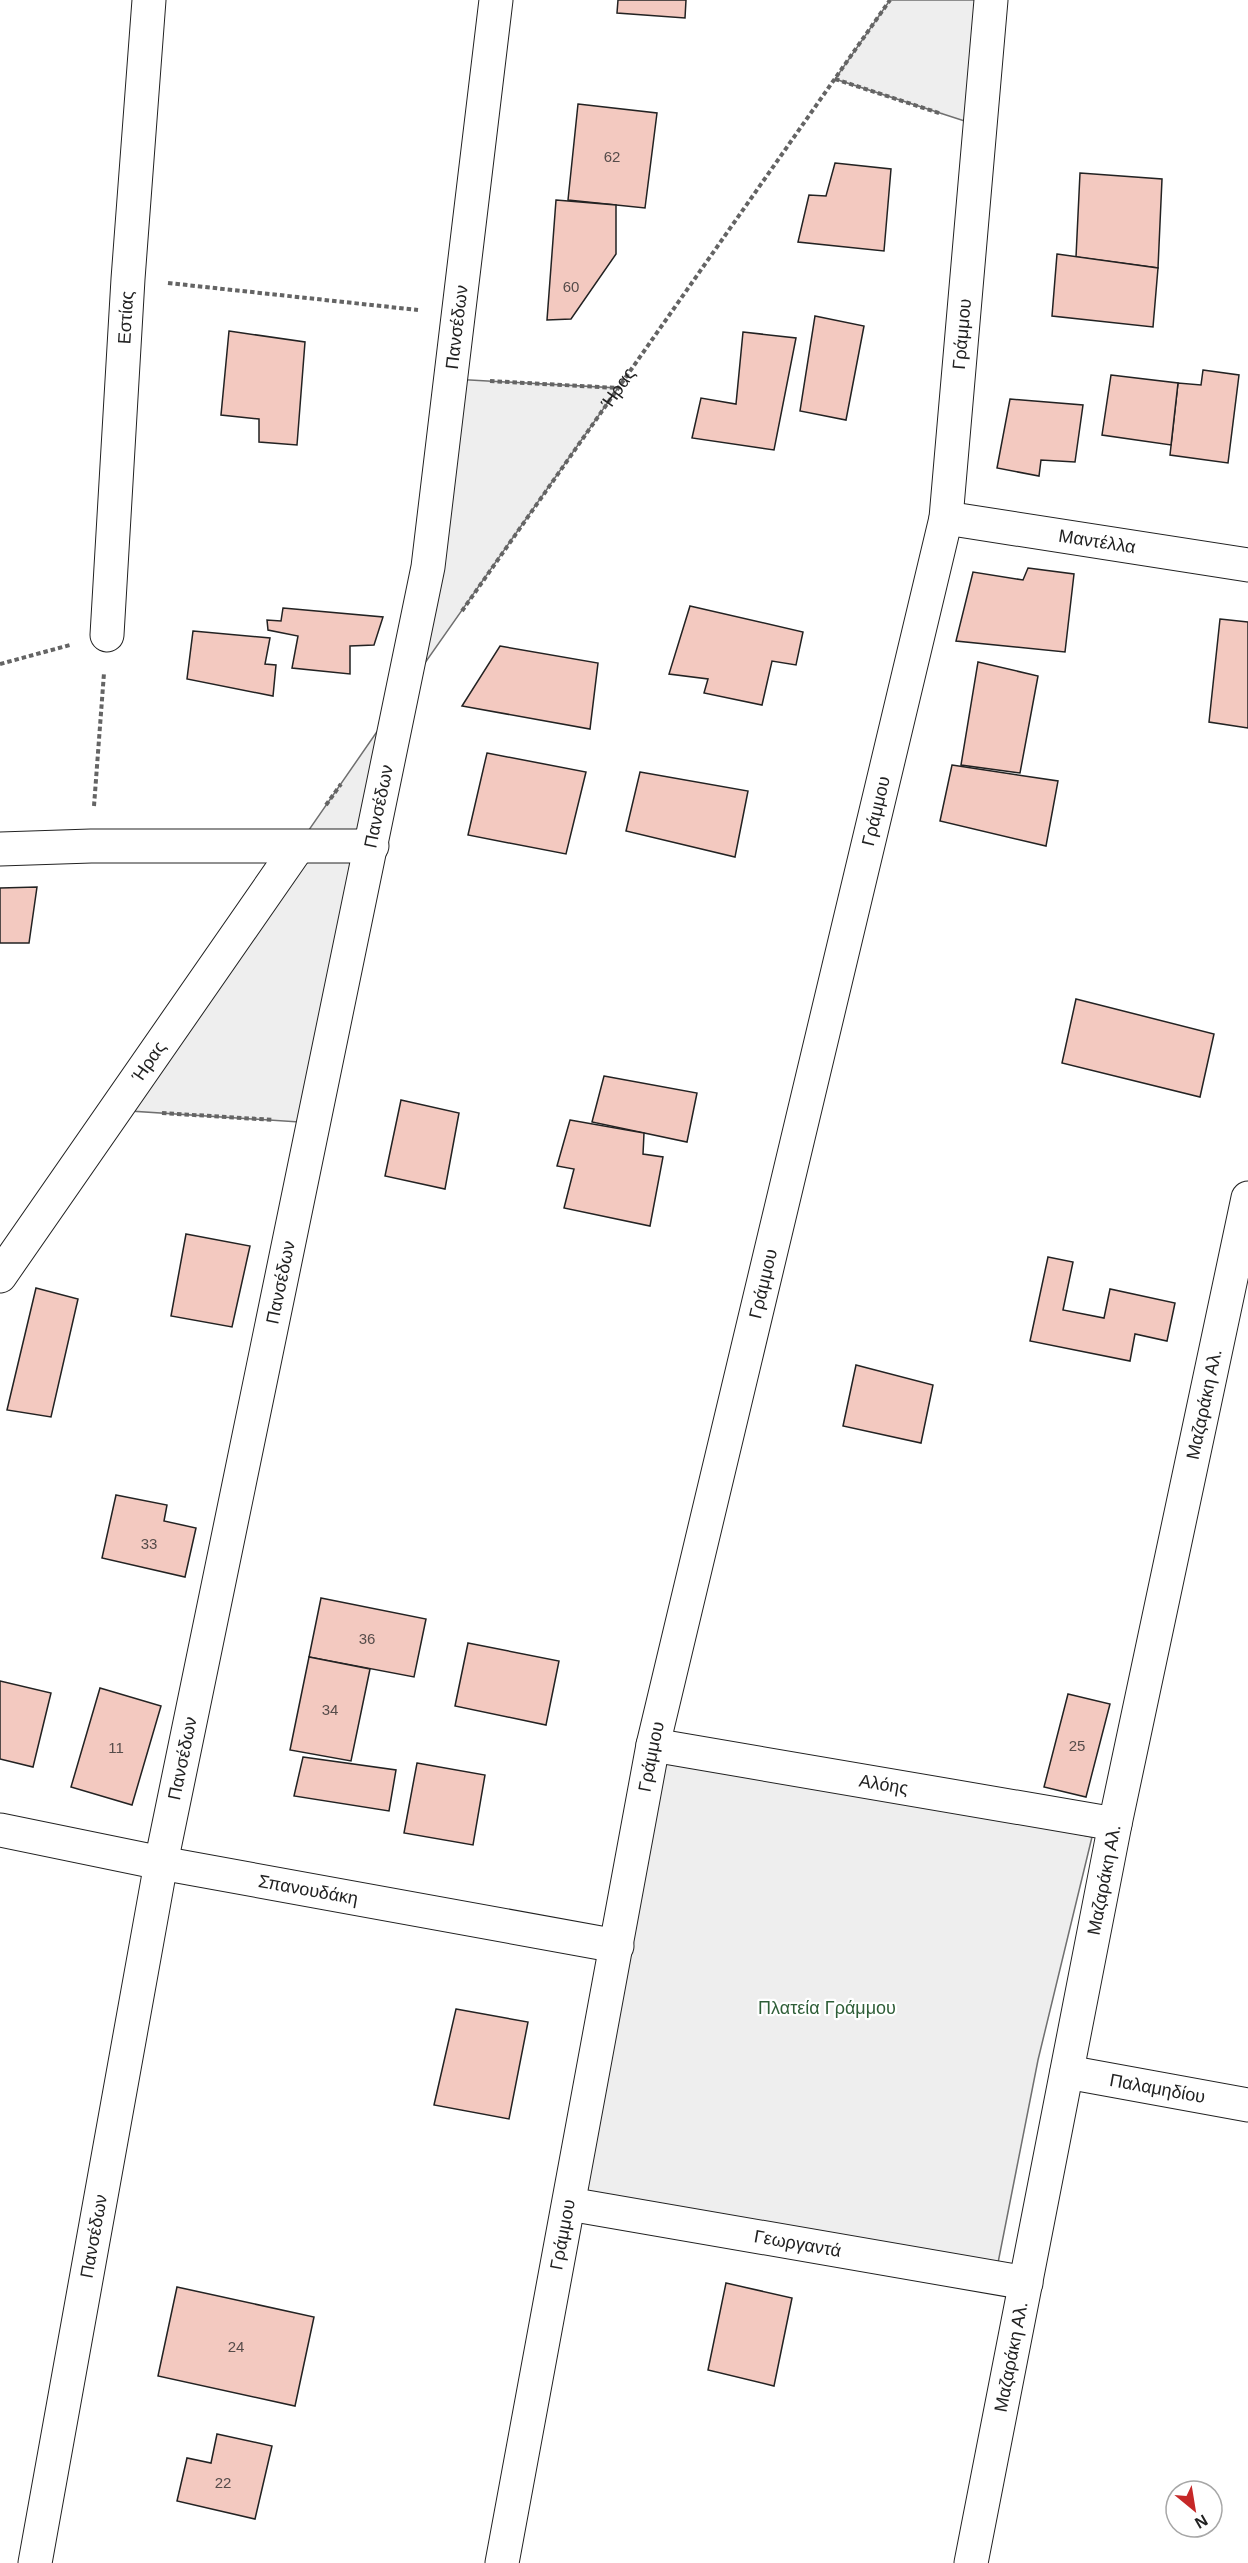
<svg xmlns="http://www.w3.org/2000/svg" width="1248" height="2563" viewBox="0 0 1248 2563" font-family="Helvetica,sans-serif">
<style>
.green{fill:#eee;stroke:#6f6f6f;stroke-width:1.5}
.building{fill:#f3c9c0;stroke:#222;stroke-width:1.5}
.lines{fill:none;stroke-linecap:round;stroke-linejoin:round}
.minor-casing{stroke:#222;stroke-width:35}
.path{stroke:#646464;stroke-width:4;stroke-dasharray:4.5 3;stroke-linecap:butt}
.minor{stroke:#fff;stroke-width:33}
.labels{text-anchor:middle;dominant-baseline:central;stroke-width:4.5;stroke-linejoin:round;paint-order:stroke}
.number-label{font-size:15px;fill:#564c4a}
.street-label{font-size:18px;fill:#222;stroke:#fff}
.park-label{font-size:18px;fill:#2f5e38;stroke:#fff}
</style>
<rect width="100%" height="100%" fill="#fff"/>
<g class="green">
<polygon points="890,0 991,0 980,126 835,79"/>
<polygon points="452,379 618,388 401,697 314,1123 115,1110 401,697"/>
<polygon points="653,1745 1092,1837 1038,2060 998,2263 569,2204"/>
</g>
<g class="building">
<polygon points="618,0 686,0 685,18 617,13"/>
<polygon points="578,104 657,113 645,208 568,200"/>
<polygon points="835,163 891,169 884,251 798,242 809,195 826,196"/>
<polygon points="1080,173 1162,179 1158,268 1076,257"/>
<polygon points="556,200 616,205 616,254 571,319 547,320"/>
<polygon points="1057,254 1158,268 1153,327 1052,316"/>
<polygon points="815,316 864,326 846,420 800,411"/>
<polygon points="229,331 305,342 297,445 259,442 259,419 221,415"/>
<polygon points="743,332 796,338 774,450 692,438 701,398 736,404"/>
<polygon points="1203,370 1239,375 1228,463 1170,455 1178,383 1201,385"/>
<polygon points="1111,375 1178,383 1171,445 1102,435"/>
<polygon points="1010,399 1083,405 1075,462 1041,460 1039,476 997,468"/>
<polygon points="1028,568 1074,574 1065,652 956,641 973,572 1023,580"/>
<polygon points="690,606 803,632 796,665 772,661 762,705 704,693 708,679 669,674"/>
<polygon points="283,608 383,617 374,645 350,646 350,674 292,668 298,636 268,630 267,620 281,621"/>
<polygon points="1220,619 1248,622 1248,728 1209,722"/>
<polygon points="193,631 270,638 265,664 276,665 273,696 187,679"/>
<polygon points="500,646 598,663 590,729 462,706"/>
<polygon points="978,662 1038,676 1020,773 961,765"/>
<polygon points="487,753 586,772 566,854 468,835"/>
<polygon points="952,765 1058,781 1046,846 940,821"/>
<polygon points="640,772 748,791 735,857 626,831"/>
<polygon points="37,887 29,943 0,943 0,888"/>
<polygon points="1076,999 1214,1034 1200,1097 1062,1063"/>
<polygon points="604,1076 697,1093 687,1142 592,1122"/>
<polygon points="401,1100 459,1113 445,1189 385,1176"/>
<polygon points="570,1120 644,1133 643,1154 663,1157 650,1226 564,1208 574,1169 557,1166"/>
<polygon points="186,1234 250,1246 232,1327 171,1316"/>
<polygon points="1048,1257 1073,1262 1063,1310 1104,1318 1110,1289 1175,1303 1167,1341 1135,1334 1130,1361 1030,1341"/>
<polygon points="36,1288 78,1299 51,1417 7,1410"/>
<polygon points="856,1365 933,1385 921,1443 843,1426"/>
<polygon points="116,1495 167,1505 164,1521 196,1528 185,1577 102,1558"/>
<polygon points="321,1598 426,1619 414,1677 309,1657"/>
<polygon points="468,1643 559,1661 546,1725 455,1706"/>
<polygon points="309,1657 370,1669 351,1761 290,1750"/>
<polygon points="0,1681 51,1693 33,1767 0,1759"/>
<polygon points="100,1688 161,1706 132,1805 71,1787"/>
<polygon points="1068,1694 1110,1704 1086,1797 1044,1787"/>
<polygon points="303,1757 396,1770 389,1811 294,1796"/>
<polygon points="417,1763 485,1775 473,1845 404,1833"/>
<polygon points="456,2009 528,2022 509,2119 434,2105"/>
<polygon points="726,2283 792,2298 774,2386 708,2370"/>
<polygon points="177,2287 314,2317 295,2406 158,2376"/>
<polygon points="217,2434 272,2446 255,2519 177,2501 187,2458 211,2463"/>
</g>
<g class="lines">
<g class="minor-casing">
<g id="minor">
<path id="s2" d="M946,518L1248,565"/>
<path id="s3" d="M107,635L128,279L149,0"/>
<polyline points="0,849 91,846 372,846"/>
<path id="s4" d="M0,1276L297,848"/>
<path id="s5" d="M653,1745L1115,1824"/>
<path id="s6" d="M0,1830L161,1863L617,1946"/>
<path id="s7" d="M1067,2072L1248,2105"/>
<path id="s8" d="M569,2204L1026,2283"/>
<path id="s9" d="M35,2563L161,1863L428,567L496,0"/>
<path id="s10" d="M502,2563L653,1745L946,518L991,0"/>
<path id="s11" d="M971,2563L1115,1824L1248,1198"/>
</g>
</g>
<g class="path">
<polyline points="835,79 942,114"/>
<polyline points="168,283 418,310"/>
<polyline points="490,381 617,388"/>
<path id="s1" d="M462,611L890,0"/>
<polyline points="0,664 70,645"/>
<polyline points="326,805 341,784"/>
<polyline points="94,806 104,673"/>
<polyline points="162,1113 274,1120"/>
</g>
<use href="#minor" class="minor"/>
</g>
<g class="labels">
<g class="number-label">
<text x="612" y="156">62</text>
<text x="571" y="286">60</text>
<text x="149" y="1543">33</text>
<text x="367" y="1638">36</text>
<text x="330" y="1709">34</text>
<text x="1077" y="1745">25</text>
<text x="116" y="1747">11</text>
<text x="236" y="2346">24</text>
<text x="223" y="2482">22</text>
</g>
<g class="street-label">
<text stroke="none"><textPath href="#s3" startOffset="318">Εστίας</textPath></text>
<text stroke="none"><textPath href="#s9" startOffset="2276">Πανσέδων</textPath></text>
<text stroke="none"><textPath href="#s10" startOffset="2278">Γράμμου</textPath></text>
<text stroke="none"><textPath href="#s1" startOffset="272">Ήρας</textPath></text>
<text stroke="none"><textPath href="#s2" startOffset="153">Μαντέλλα</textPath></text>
<text stroke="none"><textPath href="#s9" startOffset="1790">Πανσέδων</textPath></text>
<text stroke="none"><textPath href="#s10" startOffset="1792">Γράμμου</textPath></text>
<text stroke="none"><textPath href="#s4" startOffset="261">Ήρας</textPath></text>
<text stroke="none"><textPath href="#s10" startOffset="1306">Γράμμου</textPath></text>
<text stroke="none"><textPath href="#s9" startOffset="1304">Πανσέδων</textPath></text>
<text stroke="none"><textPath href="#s11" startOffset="1182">Μαζαράκη Αλ.</textPath></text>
<text stroke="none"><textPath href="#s10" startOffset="820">Γράμμου</textPath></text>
<text stroke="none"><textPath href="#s9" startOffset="818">Πανσέδων</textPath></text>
<text stroke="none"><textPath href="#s5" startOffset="234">Αλόης</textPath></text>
<text stroke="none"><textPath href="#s11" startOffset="696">Μαζαράκη Αλ.</textPath></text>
<text stroke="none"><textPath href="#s6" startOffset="314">Σπανουδάκη</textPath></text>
<text stroke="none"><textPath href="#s7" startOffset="92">Παλαμηδίου</textPath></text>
<text stroke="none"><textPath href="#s10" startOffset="334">Γράμμου</textPath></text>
<text stroke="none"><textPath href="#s9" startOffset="332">Πανσέδων</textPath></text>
<text stroke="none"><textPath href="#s8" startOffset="232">Γεωργαντά</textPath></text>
<text stroke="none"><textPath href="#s11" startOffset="210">Μαζαράκη Αλ.</textPath></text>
</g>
<g class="park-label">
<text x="827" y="2008">Πλατεία Γράμμου</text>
</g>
</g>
<g transform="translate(1194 2509) rotate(150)"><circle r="28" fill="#ffffff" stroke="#a7a7a7" stroke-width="1.5"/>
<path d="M0-4.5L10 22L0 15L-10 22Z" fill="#c62828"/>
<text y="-9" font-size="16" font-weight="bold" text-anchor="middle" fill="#222222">N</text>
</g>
</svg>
